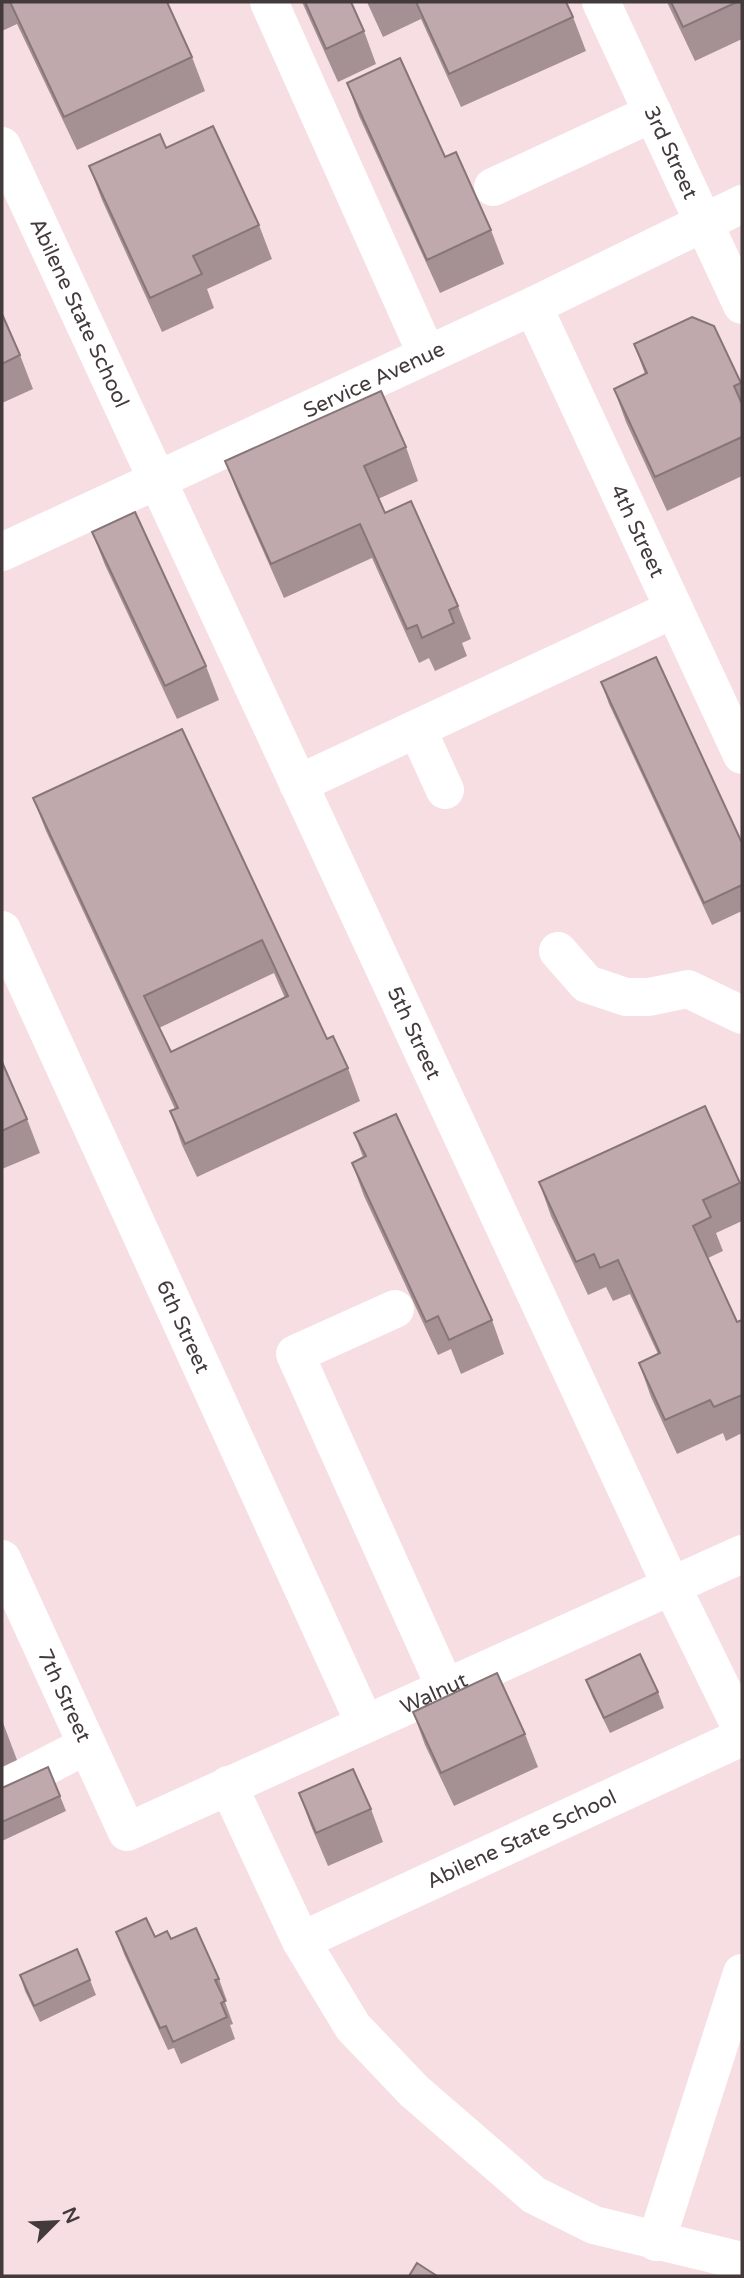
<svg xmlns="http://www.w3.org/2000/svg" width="744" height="2278" viewBox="0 0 744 2278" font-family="'Varela Round',sans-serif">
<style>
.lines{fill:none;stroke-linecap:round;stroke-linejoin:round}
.minor{stroke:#fff;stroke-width:38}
.wall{fill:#a59194;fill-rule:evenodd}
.building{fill:#c0a9ac;stroke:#867678;stroke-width:2;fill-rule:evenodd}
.labels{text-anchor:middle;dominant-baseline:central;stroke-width:5;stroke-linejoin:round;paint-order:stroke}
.street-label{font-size:21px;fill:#433a3b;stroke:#f7dee2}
</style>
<rect width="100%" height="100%" fill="#f7dee2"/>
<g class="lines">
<g class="minor">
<polyline points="269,2 427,355"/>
<path id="s1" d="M601,2L742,305"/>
<path id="s2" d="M2,146L671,1585L742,1730"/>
<polyline points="493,187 653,113"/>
<path id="s3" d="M533,306L742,755"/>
<path id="s4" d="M2,552L533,306L742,204"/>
<polyline points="417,729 445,790"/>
<polyline points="298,784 674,609"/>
<path id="s5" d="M2,930L365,1724"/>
<polyline points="558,951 587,984 626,997 649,997 688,989 742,1015"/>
<polyline points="395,1309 295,1354 445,1687"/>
<path id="s6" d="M2,1559L127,1832L742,1554"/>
<polyline points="228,1785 301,1941 353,2027 414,2091 534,2195 594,2225 742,2261"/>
<polyline points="2,1789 87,1745"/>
<path id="s7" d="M301,1941L742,1737"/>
<polyline points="656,2242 742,1973"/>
</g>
</g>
<g class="wall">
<polygon points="2,2 167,2 192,57 205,91 77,150 17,24 2,31"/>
<polygon points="302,2 351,2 364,31 376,64 338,82"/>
<polygon points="367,2 566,2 573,17 586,51 461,107 421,19 383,37"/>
<polygon points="667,2 742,2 742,39 695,61"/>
<polygon points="347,83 445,157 491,230 504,264 440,293 359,116"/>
<polygon points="166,148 259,225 272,259 207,289 214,308 162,332 102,200 89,166"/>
<polygon points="2,314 20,355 33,389 2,403"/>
<polygon points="634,344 741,383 742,388 742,476 667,511 626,422 614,389 645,374"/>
<polygon points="406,447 418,481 378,499 385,513 458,606 471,639 462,643 467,656 435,671 429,658 419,663 372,558 284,598 238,494 225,461"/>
<polygon points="92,532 206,666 219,700 177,719 105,565"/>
<polygon points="601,682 742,843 742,911 712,925 609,704"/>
<path d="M182,729L327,1039L348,1068L360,1101L197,1177L182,1145L170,1111L175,1109L46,831L33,798ZM274,973L285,998L171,1052L159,1028Z"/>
<polygon points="2,1062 27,1119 40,1153 2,1169"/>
<polygon points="354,1133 492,1320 504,1354 461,1374 451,1349 438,1355 364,1196 352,1163 363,1157"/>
<polygon points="539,1182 740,1183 742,1189 742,1221 716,1233 723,1251 708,1258 737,1322 742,1320 742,1433 726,1441 723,1433 677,1454 651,1397 639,1363 658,1354 630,1294 613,1301 606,1287 588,1295 551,1216"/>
<polygon points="586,1680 658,1692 664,1708 610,1733 592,1696"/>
<polygon points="413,1712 525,1734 538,1767 454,1806 425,1745"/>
<polygon points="2,1720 17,1760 2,1767"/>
<polygon points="2,1788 60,1796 66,1811 2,1841"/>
<polygon points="299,1793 371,1809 383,1842 328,1866 311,1826"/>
<polygon points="116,1932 171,1939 219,1979 227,2001 225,2002 233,2024 230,2025 235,2039 181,2064 174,2048 168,2050 124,1954"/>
<polygon points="20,1975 90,1980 96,1995 40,2022 25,1991"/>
</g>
<g class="building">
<polygon points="10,2 167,2 192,57 64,117"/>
<polygon points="305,2 351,2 364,31 326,49"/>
<polygon points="416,2 566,2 573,17 449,74"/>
<polygon points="671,2 737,2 683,27"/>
<polygon points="400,58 445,157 456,152 491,230 427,260 347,83"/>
<polygon points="213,126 259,225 193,256 202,274 150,298 89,166 160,134 166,148"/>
<polygon points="2,314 20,355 2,364"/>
<polygon points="692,317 714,326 741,383 734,386 742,404 742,437 655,477 614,389 647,373 634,344"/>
<polygon points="381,391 406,447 364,466 385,513 411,501 458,606 449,610 454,623 422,638 417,625 407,629 360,524 271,564 225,461"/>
<polygon points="135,512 206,666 165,686 92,532"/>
<polygon points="656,657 742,843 742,885 704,903 601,682"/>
<path d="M182,729L327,1039L333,1036L348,1068L185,1144L170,1111L178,1108L33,798ZM262,940L288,996L171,1052L144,996Z"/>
<polygon points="2,1062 27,1119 2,1131"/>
<polygon points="705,1106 740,1183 703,1200 711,1217 693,1226 737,1322 742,1320 742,1395 714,1407 710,1400 665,1420 639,1363 660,1353 618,1260 600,1268 594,1254 576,1262 539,1182"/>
<polygon points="396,1114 492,1320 449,1340 438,1316 426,1322 352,1163 366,1156 354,1133"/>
<polygon points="640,1654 658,1692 604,1718 586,1680"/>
<polygon points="497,1673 525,1734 441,1773 413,1712"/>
<polygon points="48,1767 60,1796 2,1822 2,1788"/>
<polygon points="353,1769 371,1809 316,1833 299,1793"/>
<polygon points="146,1918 155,1937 167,1931 171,1939 196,1928 219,1979 215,1980 225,2001 221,2003 227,2017 173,2042 166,2026 160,2028 116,1932"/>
<polygon points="77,1949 90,1980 34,2006 20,1975"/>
<polygon points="417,2263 437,2276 409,2276"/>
</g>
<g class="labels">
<g class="street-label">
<text stroke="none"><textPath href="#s1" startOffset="166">3rd Street</textPath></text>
<text stroke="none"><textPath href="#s2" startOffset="184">Abilene State School</textPath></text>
<text stroke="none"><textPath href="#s4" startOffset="410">Service Avenue</textPath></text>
<text stroke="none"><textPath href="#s3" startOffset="248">4th Street</textPath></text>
<text stroke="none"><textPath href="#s2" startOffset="978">5th Street</textPath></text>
<text stroke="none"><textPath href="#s5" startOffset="436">6th Street</textPath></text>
<text stroke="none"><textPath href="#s6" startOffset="637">Walnut</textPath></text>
<text stroke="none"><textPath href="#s6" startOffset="150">7th Street</textPath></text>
<text stroke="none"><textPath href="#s7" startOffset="243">Abilene State School</textPath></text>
</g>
</g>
<rect width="744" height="2278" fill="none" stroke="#433a3b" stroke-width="7"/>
<g transform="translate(56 2222) rotate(66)" stroke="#f7dee2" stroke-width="5" paint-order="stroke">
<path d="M0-5L12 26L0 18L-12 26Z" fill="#433a3b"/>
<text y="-10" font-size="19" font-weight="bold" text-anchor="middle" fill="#433a3b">N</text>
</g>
</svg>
